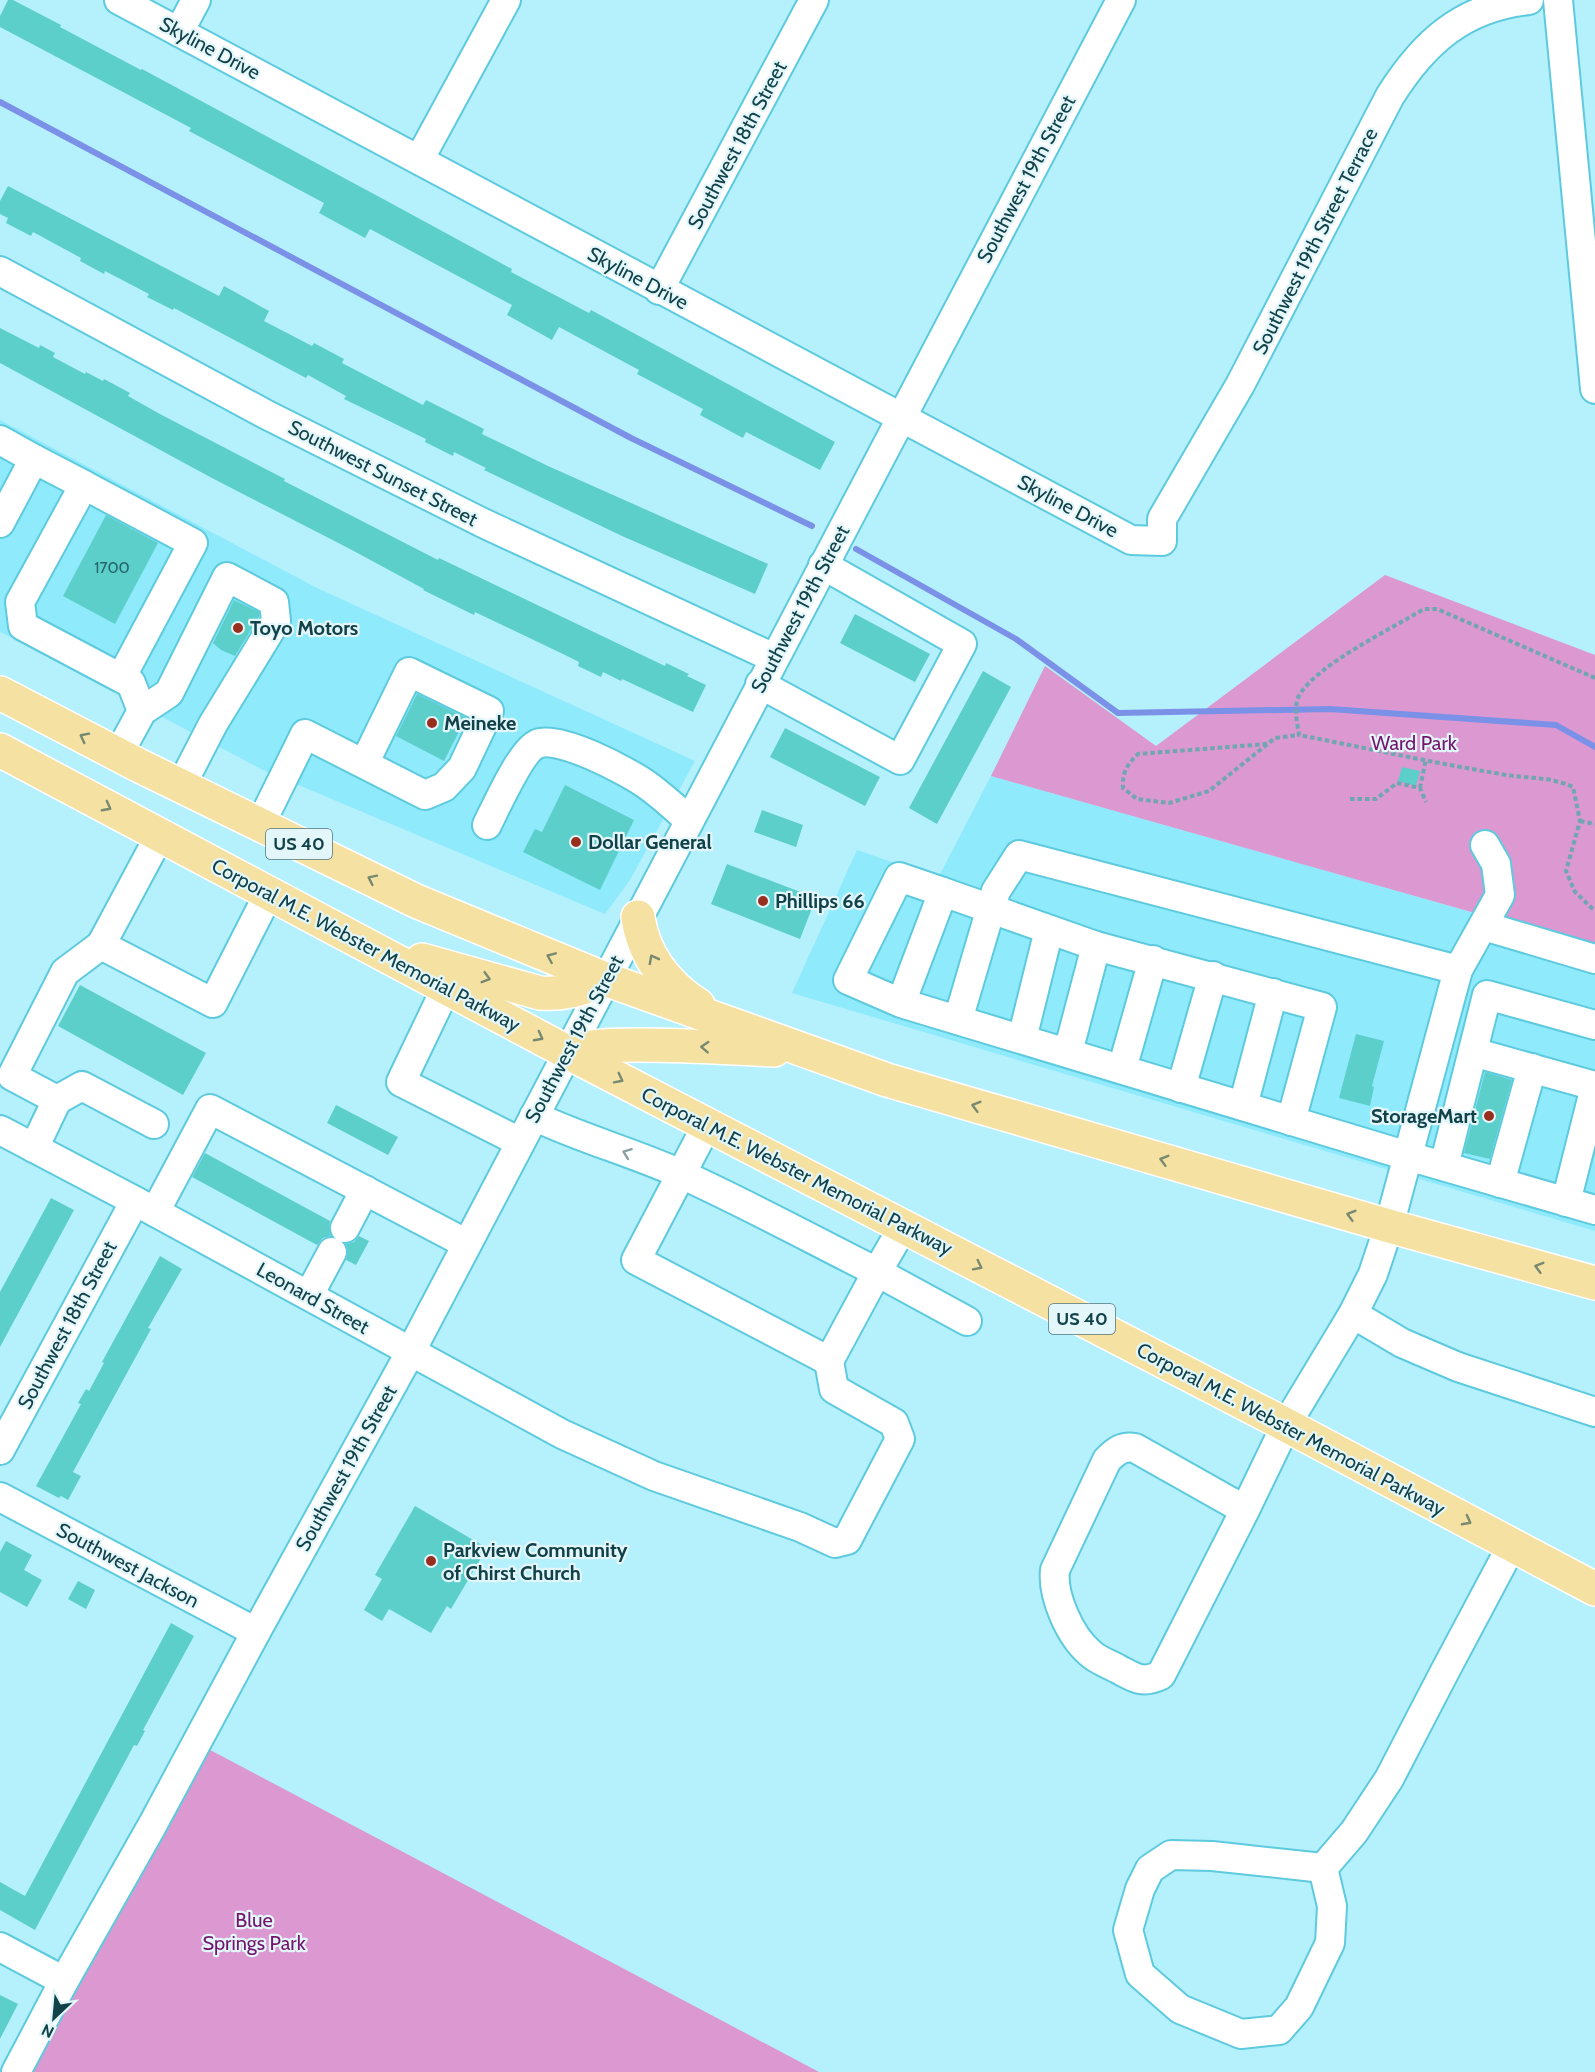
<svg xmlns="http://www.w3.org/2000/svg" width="1595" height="2072" viewBox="0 0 1595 2072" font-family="Cabin,sans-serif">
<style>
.built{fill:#8feafc}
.green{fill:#db98d1}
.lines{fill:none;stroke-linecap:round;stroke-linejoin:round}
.stream{stroke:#7b91e8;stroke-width:6}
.building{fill:#5dcfcb}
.minor-casing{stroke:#5dcade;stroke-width:32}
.major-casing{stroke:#fff;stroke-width:36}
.path{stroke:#6fa6b1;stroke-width:4;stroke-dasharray:4.5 3;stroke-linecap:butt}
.minor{stroke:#fff;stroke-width:28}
.major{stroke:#f5e1a1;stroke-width:33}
.oneway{stroke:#788971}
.oneway2{stroke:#88a0a4}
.poi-dot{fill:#982e1d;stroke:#e3f6fa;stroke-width:2}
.labels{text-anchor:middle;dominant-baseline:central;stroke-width:4.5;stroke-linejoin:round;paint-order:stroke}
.number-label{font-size:16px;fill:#24646a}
.shield{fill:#e3f6fa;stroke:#50777e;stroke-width:1.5}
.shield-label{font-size:18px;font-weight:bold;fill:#114149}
.street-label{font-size:20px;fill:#114149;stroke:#e3f6fa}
.poi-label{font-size:20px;font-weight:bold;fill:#114149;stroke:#e3f6fa;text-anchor:start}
.park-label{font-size:20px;fill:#74146c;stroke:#e3f6fa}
</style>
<rect width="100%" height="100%" fill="#b5f0fd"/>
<g class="built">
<polygon points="0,420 317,588 695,761 630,880 605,914 265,771 0,632"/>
<polygon points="991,776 1595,947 1595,1231 792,993 857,850 938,878"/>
</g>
<g class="green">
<polygon points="1385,575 1595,655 1595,947 991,776 1045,666 1156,746"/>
<polygon points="197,1743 819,2072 14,2072"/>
</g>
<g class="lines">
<g class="stream">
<polyline points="0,102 631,438 812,526"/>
<polyline points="856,549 1016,639 1118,713 1330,709 1556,725 1595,747"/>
</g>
</g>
<g class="building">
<polygon points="8,0 13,0 61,25 60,27 141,70 142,69 385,200 512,269 511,272 589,313 591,310 835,442 820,470 746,432 743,438 700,415 703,409 637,374 639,370 559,327 552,340 507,315 512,305 370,229 365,238 319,213 324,203 189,131 191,128 0,27 0,16"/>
<polygon points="8,186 219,296 224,286 269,311 264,321 312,346 314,343 344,359 342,363 423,405 426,400 484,429 482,434 548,466 768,564 755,594 622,536 484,470 486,468 454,452 453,456 425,442 426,439 344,399 346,396 308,375 306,378 174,308 173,310 147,297 149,294 105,271 104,274 80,261 81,258 33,232 31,236 6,223 8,218 0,214 0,201"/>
<polygon points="0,328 39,348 40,345 55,353 53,357 85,374 86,372 103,381 104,379 130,393 128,396 158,413 285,479 284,481 438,560 439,558 665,666 666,663 689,674 687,676 706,685 693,712 622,679 621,681 603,672 601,677 578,666 579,662 563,654 475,612 474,615 423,590 424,589 350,549 210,477 0,363"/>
<polygon points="106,515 158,543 115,624 63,596"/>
<polygon points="234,600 259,612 259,617 235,656 221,650 213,643"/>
<polygon points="855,614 930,654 915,682 840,643"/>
<polygon points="983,671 1011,687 937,824 909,808"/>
<polygon points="417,694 466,718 444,761 396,736"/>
<polygon points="785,728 880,777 865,806 770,757"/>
<polygon points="1402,767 1420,771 1416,786 1398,781"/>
<polygon points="565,785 634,820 600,890 523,852 535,829 542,832"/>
<polygon points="762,810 803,825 796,847 754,832"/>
<polygon points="727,864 816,898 800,939 711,904"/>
<polygon points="80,985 206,1053 183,1095 58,1026"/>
<polygon points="1356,1034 1384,1041 1372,1086 1374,1087 1370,1106 1339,1098"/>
<polygon points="1485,1072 1512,1080 1490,1159 1464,1153"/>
<polygon points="336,1105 398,1137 388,1155 327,1123"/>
<polygon points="205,1153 330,1221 329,1228 331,1236 323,1238 317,1245 192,1177"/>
<polygon points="51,1198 74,1210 0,1347 0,1292"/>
<polygon points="359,1236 369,1241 356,1265 346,1260 348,1252 346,1244 354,1242"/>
<polygon points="160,1256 182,1269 148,1328 151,1329 73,1472 81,1476 68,1500 61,1496 59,1498 36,1486 81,1404 78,1403 86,1389 89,1391 104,1363 102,1362"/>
<polygon points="415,1506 487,1548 451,1609 447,1606 431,1633 389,1609 382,1621 364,1610 382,1579 375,1575"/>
<polygon points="6,1541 32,1555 24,1570 42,1580 27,1607 0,1592 0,1552"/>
<polygon points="78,1581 95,1590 86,1609 68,1599"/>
<polygon points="171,1623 194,1636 143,1730 145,1731 137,1746 134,1745 35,1930 0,1910 0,1882 25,1896"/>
<polygon points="0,1995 18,2004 0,2039"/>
</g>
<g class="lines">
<g class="minor-casing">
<g id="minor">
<path d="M119,0L1131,540L1162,541V519L1240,385L1390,96C1424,42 1463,7 1529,0"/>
<polyline points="1558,0 1595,389"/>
<polyline points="179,32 196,0"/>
<polyline points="419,160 506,0"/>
<polyline points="0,271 267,415 483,523 774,658"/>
<polyline points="659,290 814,0"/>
<polyline points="0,440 34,459"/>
<polyline points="0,523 34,459 84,485"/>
<polyline points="121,678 193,543 84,485 20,602 23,626 121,678 131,683 142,711"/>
<polyline points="760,684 900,760 962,644 823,565"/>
<polyline points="118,755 142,711 169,693 227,577 274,602 276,621 213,724 181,786"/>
<polyline points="260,825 305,734 425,795 444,787 462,768 489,711 409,672 364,764"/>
<path d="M487,825C496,807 521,751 537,744C558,734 629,772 647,785C661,795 675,808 689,820"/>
<polyline points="160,835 101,945 213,1003 269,893"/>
<polyline points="943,892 1096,946 1322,1007 1291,1121"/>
<polyline points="1484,926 1595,959"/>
<polyline points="446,988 401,1082 520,1142"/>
<polyline points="901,1003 943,892 899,877 848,980 901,1003 1408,1156 1595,1210"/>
<polyline points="958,1020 996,891 1019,855 1458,970"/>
<polyline points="1022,1039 1049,930"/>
<polyline points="1068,1052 1096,946"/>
<polyline points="1473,1052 1595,1086"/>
<polyline points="1122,1069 1153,960"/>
<polyline points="1181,1088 1213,976"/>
<polyline points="57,1100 82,1086 154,1124"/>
<polyline points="1243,1106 1273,993"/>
<path d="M534,1116C582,1139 635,1153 683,1175C749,1205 813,1240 877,1272L903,1227"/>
<polyline points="707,1125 636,1260 829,1361 877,1272 967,1321"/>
<polyline points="0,1130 135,1201 562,1434 654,1476 800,1527 835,1543 847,1540 900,1439 894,1423 834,1389 829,1361"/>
<polyline points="34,1148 57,1100 12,1076 65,972 101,945"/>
<polyline points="1444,1166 1487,995 1595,1025"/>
<polyline points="1500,1183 1532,1068"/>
<polyline points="1566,1202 1595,1087"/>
<polyline points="155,1212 210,1109 467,1244"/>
<polyline points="345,1228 365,1190"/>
<polyline points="309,1295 332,1252"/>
<polyline points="1353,1314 1402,1343 1458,1367 1595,1412"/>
<polyline points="0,1450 135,1201"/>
<polyline points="0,1497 256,1632"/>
<path d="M1245,1510L1161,1675C1142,1684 1135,1678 1118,1669C1109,1664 1097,1660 1090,1653C1070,1636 1052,1596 1055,1570L1107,1460C1116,1451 1122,1446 1135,1448L1245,1510L1286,1425L1353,1314L1373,1274L1389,1226L1458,970L1500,895L1496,864L1485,845"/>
<polyline points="1323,1868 1212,1856 1171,1855 1150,1869 1140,1889 1128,1930 1140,1974 1180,2009 1241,2034 1279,2030 1299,2007 1330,1943 1332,1906 1323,1868 1354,1832 1389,1779 1444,1673 1512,1545"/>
<polyline points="0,1947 64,1981"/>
<polyline points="16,2072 64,1981 153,1824 256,1632 411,1351 1121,0"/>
</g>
</g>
<g class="major-casing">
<g id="major">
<polyline points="0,693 138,765 416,901 605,979 887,1080 1389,1226 1595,1283"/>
<polyline points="0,750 567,1052 1286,1425 1595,1589"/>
<path d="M638,917C643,954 666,985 698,1005"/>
<path d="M422,960L540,993C564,995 583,989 605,979"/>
<path d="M567,1052C591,1045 615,1045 640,1045C685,1045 729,1048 774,1050"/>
</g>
</g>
<g class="path">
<path d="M1595,678L1437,609H1424C1391,629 1320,663 1300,694C1293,705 1297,722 1299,735C1366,748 1434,763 1501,774C1527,779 1549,776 1573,787L1580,821L1566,871L1575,892L1595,911"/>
<path d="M1267,744L1138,754C1127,765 1122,772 1123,788L1137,799L1169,803L1209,791L1275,738L1299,735"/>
<polyline points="1420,788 1426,759"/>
<polyline points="1350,799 1376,799 1397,783 1420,788 1426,802"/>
<polyline points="1580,821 1595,824"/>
</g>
<use href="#minor" class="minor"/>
<use href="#major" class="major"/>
</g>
<defs><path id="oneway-chevron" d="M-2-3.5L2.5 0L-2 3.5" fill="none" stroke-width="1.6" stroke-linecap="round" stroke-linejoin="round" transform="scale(1.5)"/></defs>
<g class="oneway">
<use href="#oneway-chevron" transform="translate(84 737) rotate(-153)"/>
<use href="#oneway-chevron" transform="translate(107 807) rotate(28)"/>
<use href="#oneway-chevron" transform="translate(372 879) rotate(-154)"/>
<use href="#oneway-chevron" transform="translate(551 957) rotate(-157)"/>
<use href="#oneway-chevron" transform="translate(653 959) rotate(-118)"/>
<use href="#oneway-chevron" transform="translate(486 978) rotate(16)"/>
<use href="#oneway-chevron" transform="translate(539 1037) rotate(28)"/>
<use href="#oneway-chevron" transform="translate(705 1047) rotate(-177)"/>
<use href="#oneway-chevron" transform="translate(619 1079) rotate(27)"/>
<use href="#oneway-chevron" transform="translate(976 1106) rotate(-164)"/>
<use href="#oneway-chevron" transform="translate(1164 1160) rotate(-164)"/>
<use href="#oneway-chevron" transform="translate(1351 1215) rotate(-164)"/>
<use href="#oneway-chevron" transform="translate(978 1266) rotate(27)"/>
<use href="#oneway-chevron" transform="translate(1539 1267) rotate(-164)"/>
<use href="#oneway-chevron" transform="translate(1467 1521) rotate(28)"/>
</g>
<use class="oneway2" href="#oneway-chevron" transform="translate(627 1153) rotate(-159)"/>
<g class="poi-dot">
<circle cx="238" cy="628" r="6"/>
<circle cx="432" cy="723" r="6"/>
<circle cx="576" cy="842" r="6"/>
<circle cx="763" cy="901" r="6"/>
<circle cx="1489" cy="1116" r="6"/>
<circle cx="431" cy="1561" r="6"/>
</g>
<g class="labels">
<g class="number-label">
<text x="112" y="567">1700</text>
</g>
<g class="shield">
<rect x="266" y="829" width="66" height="30" rx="4.5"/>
<rect x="1049" y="1304" width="66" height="30" rx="4.5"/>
</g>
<g class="shield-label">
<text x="299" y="844">US 40</text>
<text x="1082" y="1319">US 40</text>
</g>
<g class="street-label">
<text transform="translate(210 48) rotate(28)">Skyline Drive</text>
<text transform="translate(737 145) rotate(-62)">Southwest 18th Street</text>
<text transform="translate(1026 179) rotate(-62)">Southwest 19th Street</text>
<text transform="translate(1315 241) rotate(-63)">Southwest 19th Street Terrace</text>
<text transform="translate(638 278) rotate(28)">Skyline Drive</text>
<text transform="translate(383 473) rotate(27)">Southwest Sunset Street</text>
<text transform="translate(1068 506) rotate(28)">Skyline Drive</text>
<text transform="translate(800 609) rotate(-62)">Southwest 19th Street</text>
<text transform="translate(366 945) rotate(28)">Corporal M.E. Webster Memorial Parkway</text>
<text transform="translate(574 1039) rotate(-62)">Southwest 19th Street</text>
<text transform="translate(797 1171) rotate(27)">Corporal M.E. Webster Memorial Parkway</text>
<text transform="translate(313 1298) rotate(29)">Leonard Street</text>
<text transform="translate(67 1325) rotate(-62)">Southwest 18th Street</text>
<text transform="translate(1291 1429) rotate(28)">Corporal M.E. Webster Memorial Parkway</text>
<text transform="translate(346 1468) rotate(-61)">Southwest 19th Street</text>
<text transform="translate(128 1565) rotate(28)">Southwest Jackson</text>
</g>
<g class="poi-label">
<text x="250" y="628">Toyo Motors</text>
<text x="444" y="723">Meineke</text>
<text x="588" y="842">Dollar General</text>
<text x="775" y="901">Phillips 66</text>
<text x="1477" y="1116" text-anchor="end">StorageMart</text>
<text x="443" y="1550">Parkview Community<tspan x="443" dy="23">of Chirst Church</tspan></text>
</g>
<g class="park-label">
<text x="1414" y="743">Ward Park</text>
<text x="254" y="1920">Blue<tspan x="254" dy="23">Springs Park</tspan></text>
</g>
</g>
<g transform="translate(54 2018) rotate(206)" stroke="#e3f6fa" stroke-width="4.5" paint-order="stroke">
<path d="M0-4.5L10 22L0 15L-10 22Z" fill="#114149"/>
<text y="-9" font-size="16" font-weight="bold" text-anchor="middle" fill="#114149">N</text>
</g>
</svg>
